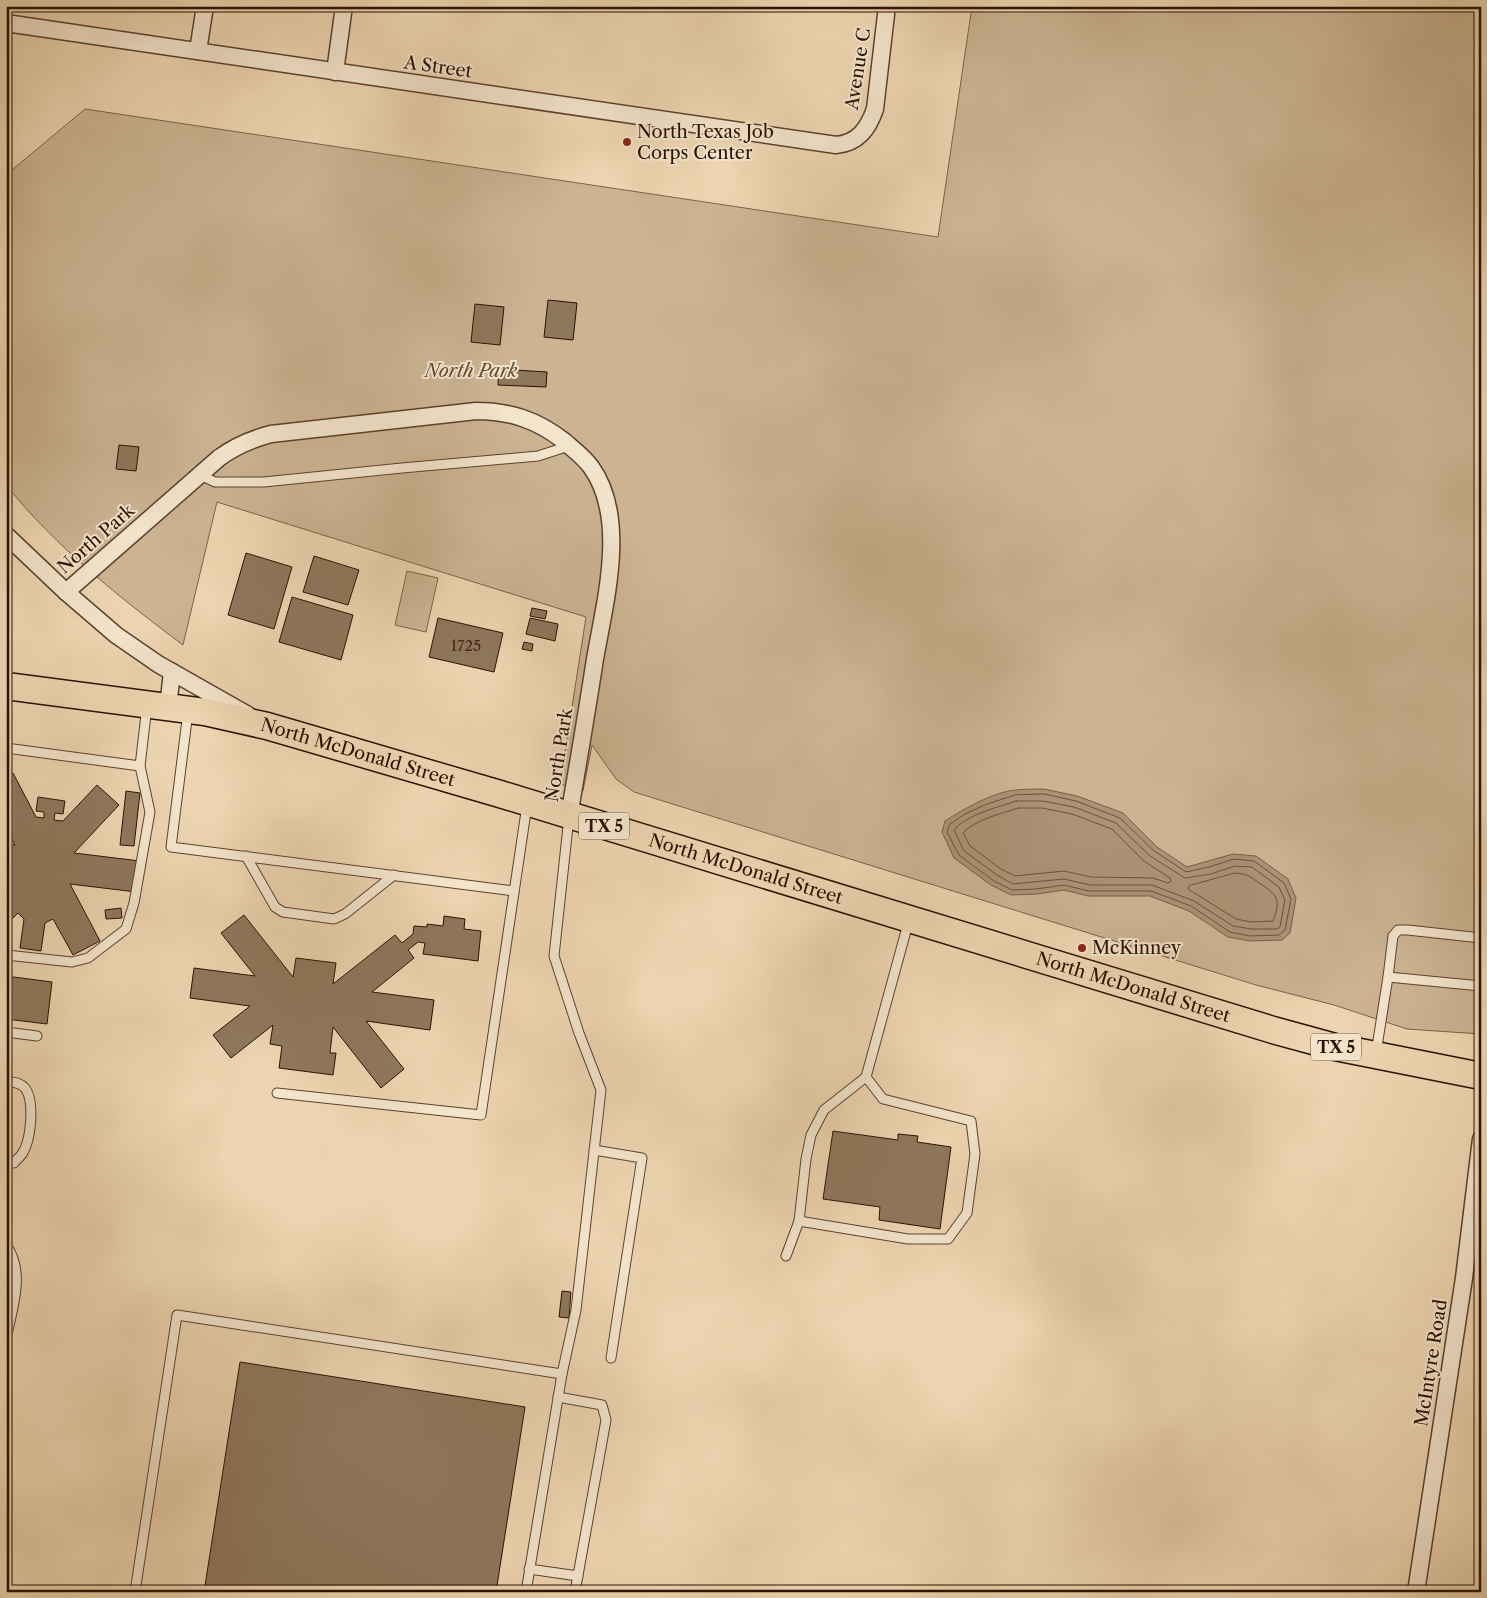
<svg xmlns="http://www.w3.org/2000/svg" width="1487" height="1598" viewBox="0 0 1487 1598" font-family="'Libre Caslon Text',serif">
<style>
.green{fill:#ccb493;stroke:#7b624a}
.water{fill:#ab9275;stroke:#775e46}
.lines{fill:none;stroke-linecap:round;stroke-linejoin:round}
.shore{stroke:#6a523a;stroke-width:1}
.building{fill:#8f775c;stroke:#2a1100}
.service-casing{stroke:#5b422c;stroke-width:11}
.minor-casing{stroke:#5b422c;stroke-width:19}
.primary-casing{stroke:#2a1100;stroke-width:29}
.service{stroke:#f3e4cc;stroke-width:9}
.minor{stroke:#f3e4cc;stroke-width:16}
.primary{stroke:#edd5b1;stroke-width:26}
.poi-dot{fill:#8f2418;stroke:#f3e4cc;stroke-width:2}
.labels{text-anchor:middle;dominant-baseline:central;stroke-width:4;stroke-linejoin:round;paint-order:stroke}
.number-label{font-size:15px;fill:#432a17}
.shield{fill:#f3e4cc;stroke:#66503d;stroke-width:1}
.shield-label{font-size:16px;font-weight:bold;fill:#2a1100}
.street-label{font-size:18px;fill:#2a1100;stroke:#f3e4cc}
.poi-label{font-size:18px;fill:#2a1100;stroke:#f3e4cc;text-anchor:start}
.park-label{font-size:18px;font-style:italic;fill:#634a33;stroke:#f3e4cc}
</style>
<rect width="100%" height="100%" fill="#edd5b1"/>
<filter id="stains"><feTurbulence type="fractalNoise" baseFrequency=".004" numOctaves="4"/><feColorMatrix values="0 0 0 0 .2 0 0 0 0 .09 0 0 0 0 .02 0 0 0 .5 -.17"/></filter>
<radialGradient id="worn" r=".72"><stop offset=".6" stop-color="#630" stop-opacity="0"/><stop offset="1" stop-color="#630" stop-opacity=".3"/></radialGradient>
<g class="green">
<path d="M972,6H1481V1034L1407,1029L1334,1005L1256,985L634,792L616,779L592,745L583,791L560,784L586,617L217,502L183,645C120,598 56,547 6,485V175L85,109L938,237Z"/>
<polygon points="407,571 438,578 426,632 395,625"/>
</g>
<path class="water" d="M1044,789L1077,796L1123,813L1157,847L1187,867L1233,854L1256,856L1288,879L1296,898L1290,933L1282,940L1250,941L1228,937L1189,911L1150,896H1088L1064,890L1037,894L1011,895L991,885L954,858L942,832L945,821C964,809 993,792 1016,790C1026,789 1035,789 1044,789Z"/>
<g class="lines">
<g class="shore">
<polygon points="1044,794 1076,801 1120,818 1153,850 1186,872 1209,867 1234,859 1254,861 1284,883 1291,899 1285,930 1279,935 1250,936 1230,932 1191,906 1151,891 1089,891 1064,885 1036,889 1012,890 994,881 959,855 947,832 950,824 965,814 987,804 1015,795"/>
<path d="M1016,801H1043L1074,807L1116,823L1150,856L1185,878L1211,874L1235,866L1252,867L1279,887L1285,900L1280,927L1277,929H1251L1233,926L1194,901L1152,885H1090L1064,879L1013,884L997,875L964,851L954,830C966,815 998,807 1016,801Z"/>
<path d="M1018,808H1042L1072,814L1112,829L1144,861L1170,878L1171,881L1168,883L1153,878L1091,877L1064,871L1015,876L1001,869L970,846L963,833C976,819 1001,814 1018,808Z"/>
<path d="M1235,873C1249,874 1250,877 1261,884C1278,895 1281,901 1273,921L1251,922L1236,919L1188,889L1189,886Z"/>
</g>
</g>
<g class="building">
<polygon points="548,300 577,303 573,340 544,337"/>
<polygon points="475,304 504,307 500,345 471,342"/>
<polygon points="499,369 547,372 546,387 498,385"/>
<polygon points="119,445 139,447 136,471 116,469"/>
<polygon points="246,553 292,567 274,629 228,615"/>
<polygon points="314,556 359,570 348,605 303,592"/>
<polygon points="292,597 353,615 341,660 279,642"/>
<polygon points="532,608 547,611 545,619 530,616"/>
<polygon points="438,618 503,633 494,672 429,657"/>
<polygon points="530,618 558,624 555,641 526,634"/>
<polygon points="524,642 533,644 532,651 522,649"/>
<polygon points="13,773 36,817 44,818 44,812 36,811 38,797 65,801 63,814 55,813 54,820 63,821 97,785 119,805 74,853 140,861 136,892 70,884 100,941 73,955 53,919 45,923 41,951 20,948 24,919 18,913 6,925 6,881 11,876 6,875 6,844 15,845 6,828 6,776"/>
<polygon points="126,791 140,793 134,846 120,845"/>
<polygon points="121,908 122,918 106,919 105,910"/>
<polygon points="244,915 293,977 296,958 336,963 333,984 395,935 402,943 413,934 414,926 427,927 427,924 443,926 444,916 465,919 464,929 481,931 478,961 423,954 425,943 418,942 408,950 414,958 372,992 434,1000 430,1030 366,1021 404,1069 381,1088 333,1027 330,1053 336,1053 333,1075 279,1068 282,1046 270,1044 273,1025 231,1058 213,1035 250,1006 190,998 194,968 255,976 221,933"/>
<polygon points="6,976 52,982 47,1024 6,1019"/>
<polygon points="833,1131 898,1140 898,1134 918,1136 917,1142 951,1147 940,1229 879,1220 880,1207 823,1199"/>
<polygon points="562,1291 571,1292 569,1318 559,1317"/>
<polygon points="240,1362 525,1407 496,1592 204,1592"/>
</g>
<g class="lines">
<g class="service-casing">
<g id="service">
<polyline points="200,475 215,482 264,482 402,468 538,456 569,446"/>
<polyline points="188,712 171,847 514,891"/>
<polyline points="6,748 140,766 147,706"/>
<polyline points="246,856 275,907 283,912 334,919 345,914 394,875"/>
<polyline points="1481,938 1408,930 1398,930 1393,936 1388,977 1481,986"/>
<polyline points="6,955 72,962 88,958 126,929 134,903 150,812 140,766"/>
<polyline points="6,1032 37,1036"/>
<polyline points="1376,1053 1388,977"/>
<path d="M6,1081C12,1082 20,1082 25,1088C35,1101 31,1141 22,1154C20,1157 16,1160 14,1163L6,1162"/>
<polyline points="277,1093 481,1115 527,805"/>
<polyline points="594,1150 642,1158 611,1358"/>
<polyline points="799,1221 908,1239 948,1239 967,1213 975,1154 971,1121 883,1099 866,1077"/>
<path d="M6,1245C26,1272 12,1309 6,1339"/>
<polyline points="786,1256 799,1221 806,1159 811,1135 824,1110 866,1077 909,920"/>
<polyline points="558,1397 602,1405 606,1420 575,1592"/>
<polyline points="529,1569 578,1576"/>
<polyline points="135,1592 177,1315 562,1374"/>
<polyline points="526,1592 562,1374 576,1310 601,1090 579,1033 554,956 569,817"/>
</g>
</g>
<g class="minor-casing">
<g id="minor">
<path d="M6,23L836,145C858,143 868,129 875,109L887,6"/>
<polyline points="198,51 205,6"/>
<polyline points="335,72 344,6"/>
<polyline points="6,535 66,592 116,635 158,664 248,715"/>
<path d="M66,592L219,458C235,446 252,439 271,434L476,411C510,411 537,420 564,441C573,449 584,457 591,467C628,518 605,601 595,659C587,711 578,764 569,816"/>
<polyline points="168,707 172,672"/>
<polyline points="1416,1592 1464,1278 1481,1139"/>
</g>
</g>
<g class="primary-casing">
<g id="primary">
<path id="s1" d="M6,686L205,712L267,726L500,794L1273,1030L1335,1047L1481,1076"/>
</g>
</g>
<use href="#service" class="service"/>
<use href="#minor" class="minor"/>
<use href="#primary" class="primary"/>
</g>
<g class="poi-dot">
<circle cx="627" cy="142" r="5"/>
<circle cx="1082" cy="948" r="5"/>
</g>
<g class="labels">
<g class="number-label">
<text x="466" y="645">1725</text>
</g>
<g class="shield">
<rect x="579" y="812.5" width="50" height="27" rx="4"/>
<rect x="1311" y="1033.5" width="50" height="27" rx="4"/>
</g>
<g class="shield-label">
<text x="604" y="826">TX 5</text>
<text x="1336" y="1047">TX 5</text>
</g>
<g class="street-label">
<text transform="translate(438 67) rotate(8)">A Street</text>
<text transform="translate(858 69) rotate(-81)">Avenue C</text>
<text transform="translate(96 539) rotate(-41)">North Park</text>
<text stroke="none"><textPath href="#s1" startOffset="359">North McDonald Street</textPath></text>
<text transform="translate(559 755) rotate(-81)">North Park</text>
<text stroke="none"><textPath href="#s1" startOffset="764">North McDonald Street</textPath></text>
<text stroke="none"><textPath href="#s1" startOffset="1169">North McDonald Street</textPath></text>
<text transform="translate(1431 1363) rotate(-81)">McIntyre Road</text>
</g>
<g class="poi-label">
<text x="637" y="132">North Texas Job<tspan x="637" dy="21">Corps Center</tspan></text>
<text x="1092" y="948">McKinney</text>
</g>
<g class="park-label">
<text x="471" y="371">North Park</text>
</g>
</g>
<rect width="1487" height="1598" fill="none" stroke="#edd5b1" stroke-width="25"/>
<rect x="8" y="8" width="1472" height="1583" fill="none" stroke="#2a1100" stroke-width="2.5"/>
<rect x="12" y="12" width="1462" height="1573" fill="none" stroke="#2a1100"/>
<rect width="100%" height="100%" filter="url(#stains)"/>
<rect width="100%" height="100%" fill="url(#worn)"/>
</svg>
